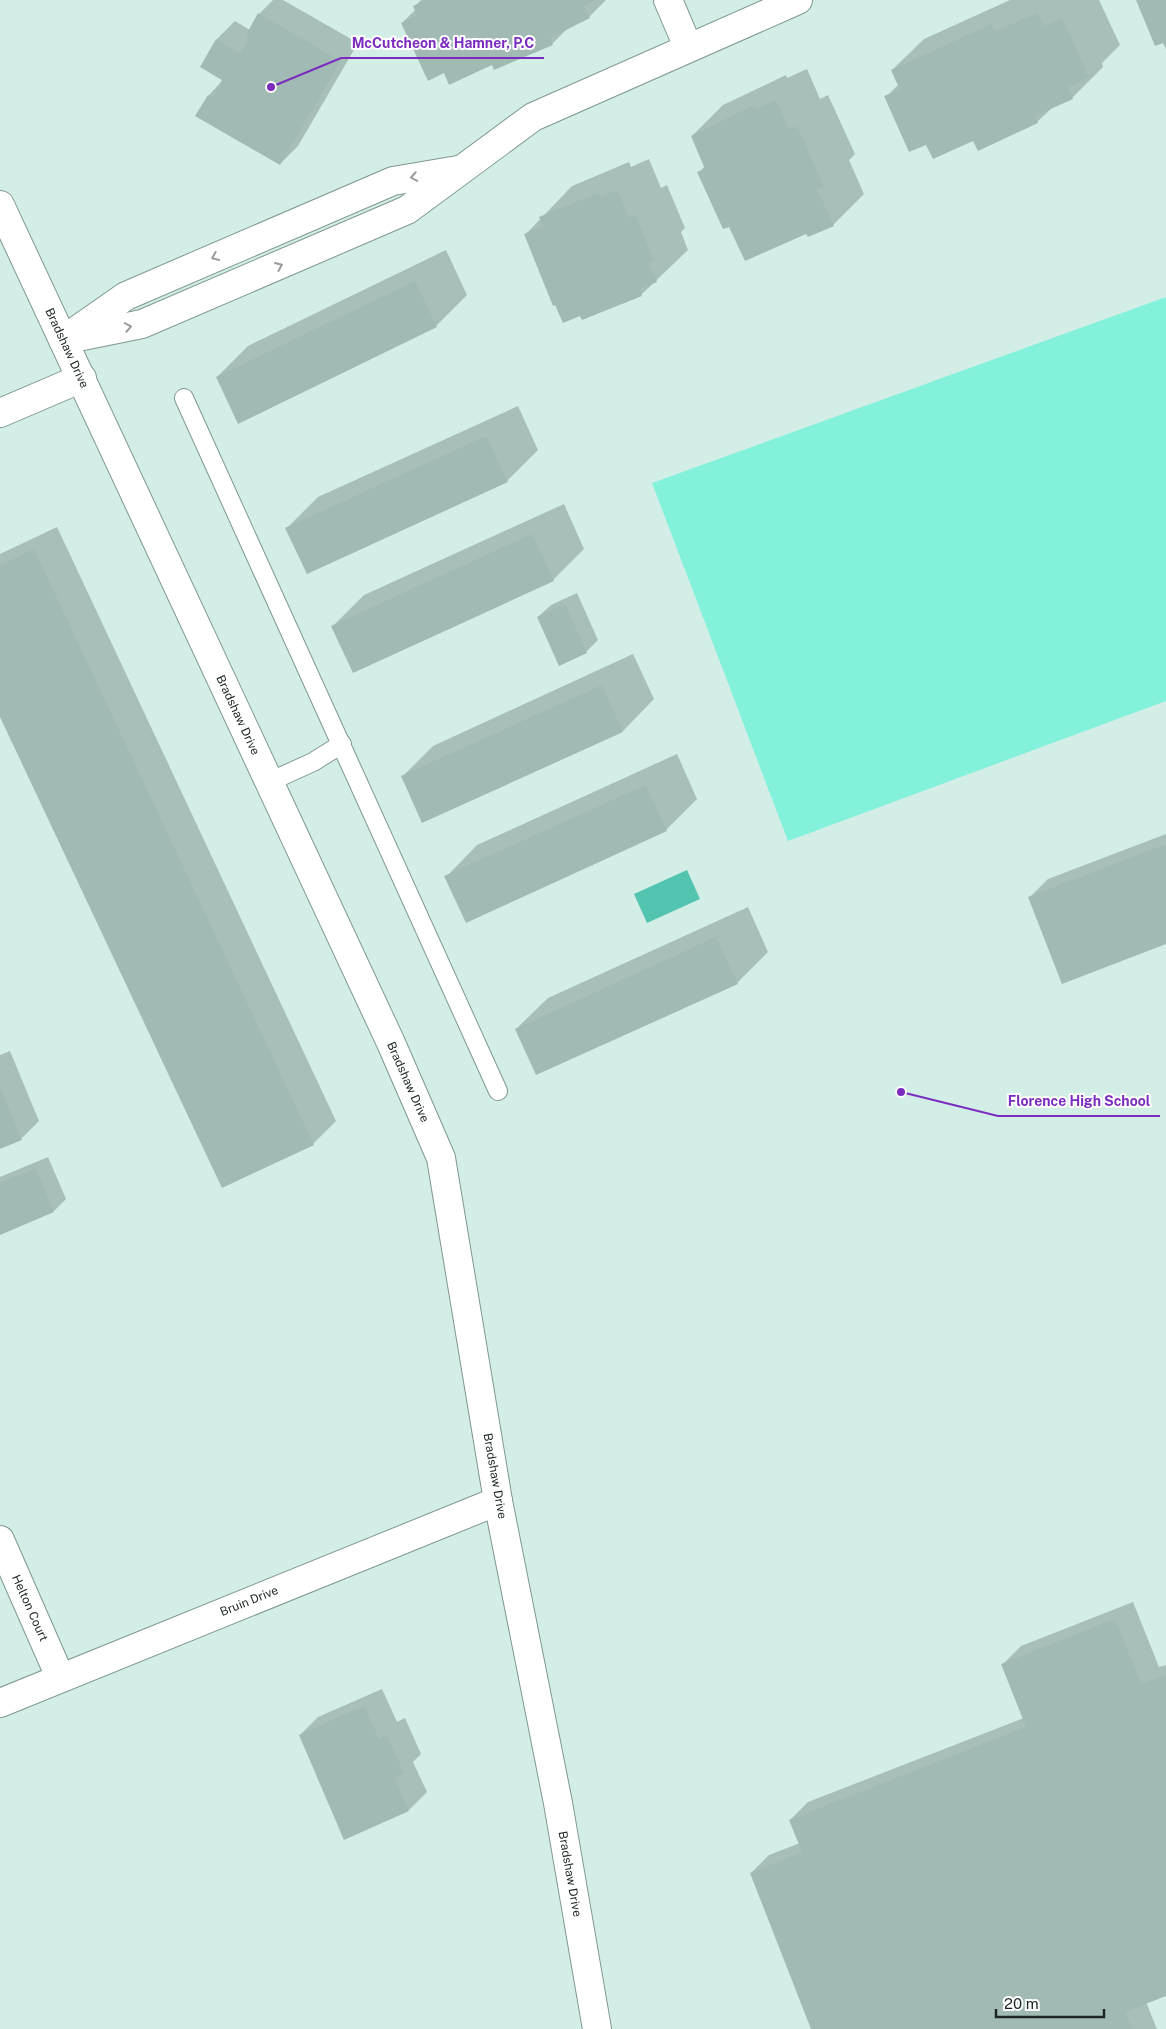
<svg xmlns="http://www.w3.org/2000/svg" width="1166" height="2029" viewBox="0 0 1166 2029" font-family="'Public Sans',sans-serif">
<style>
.green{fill:#84f1db}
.water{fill:#52c4af}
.shadow{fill:#0003}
.building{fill:#a1bbb4}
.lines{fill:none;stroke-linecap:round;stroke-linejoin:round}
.service-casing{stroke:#7f9791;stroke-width:20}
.minor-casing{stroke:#7f9791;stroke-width:30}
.tertiary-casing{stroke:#7f9791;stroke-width:30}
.service{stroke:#fff;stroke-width:18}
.minor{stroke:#fff;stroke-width:28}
.tertiary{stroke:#fff;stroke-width:28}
.oneway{stroke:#999d9c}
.labels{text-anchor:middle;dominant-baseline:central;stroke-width:4;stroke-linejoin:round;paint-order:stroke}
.street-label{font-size:12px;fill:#1c2624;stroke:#fff}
.leader{fill:none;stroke:#7b2cbf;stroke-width:2}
.callout-dot{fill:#7b2cbf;stroke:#fff;stroke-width:2}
.callout-label{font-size:14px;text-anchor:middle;font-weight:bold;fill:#7b2cbf;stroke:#fff;stroke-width:4;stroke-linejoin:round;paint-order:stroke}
</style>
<rect width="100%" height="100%" fill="#d3eee7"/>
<polygon class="green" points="1166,297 1166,701 788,841 652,483"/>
<polygon class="water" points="687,870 700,899 647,923 634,894"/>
<g class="shadow">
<polygon points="273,0 283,0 358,43 298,146 280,164 197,116 209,95 223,80 201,67 217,39 235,21 250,30 259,14"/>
<polygon points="421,0 606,0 589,17 569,27 552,44 444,71 402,23 416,9 415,6"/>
<polygon points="1010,0 1099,0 1120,45 1102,63 1103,67 1072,98 1053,107 1037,122 974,139 927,143 886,97 899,84 892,70 924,39"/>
<polygon points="807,69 820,99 828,95 855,154 849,160 864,194 833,225 807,232 730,225 699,172 705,166 692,136 723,105 786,75 787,78"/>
<polygon points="649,159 661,188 667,185 685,228 681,232 688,250 642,294 582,319 526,234 572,186 629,162 631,167"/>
<polygon points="446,250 467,295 436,326 217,377 248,346"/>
<polygon points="518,406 538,450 507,481 287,528 318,497"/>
<polygon points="564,504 584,549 553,580 333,626 364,595"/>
<polygon points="57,527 336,1121 313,1144 0,714 0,554"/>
<polygon points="577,593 598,640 586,652 538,617 551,605"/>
<polygon points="633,654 654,699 623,731 423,821 402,777 433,746"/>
<polygon points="677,754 697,799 666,830 446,877 477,845"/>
<polygon points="1166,834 1166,943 1030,897 1048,879"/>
<polygon points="748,907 768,952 737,983 516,1029 548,998"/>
<polygon points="10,1051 39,1121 21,1139 0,1147 0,1055"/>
<polygon points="48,1157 66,1199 54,1211 0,1233 0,1177"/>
<polygon points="1133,1602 1159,1667 1166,1665 1166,1994 1146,2002 1157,2029 812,2029 751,1873 769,1855 800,1843 790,1820 808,1802 1024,1718 1003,1664 1021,1646"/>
<polygon points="382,1689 397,1722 405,1718 421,1754 413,1762 427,1792 409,1810 300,1735 318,1717"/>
</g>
<g class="building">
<polygon points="426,0 596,0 584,6 590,18 550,38 553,45 494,70 492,65 449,85 444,73 428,81 401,23 417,15 413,6"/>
<polygon points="1136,0 1166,0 1166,49 1163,43 1155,46"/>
<polygon points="258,13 341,61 280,165 195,116 208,95 212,97 222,80 200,67 216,39 240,53 249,38 246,35"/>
<polygon points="1038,13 1044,26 1062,18 1089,77 1068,87 1073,99 1035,116 1038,123 978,151 973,141 933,159 926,145 909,152 884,96 900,90 891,70 992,24 995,31"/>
<polygon points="776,100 789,129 797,126 824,186 817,189 834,226 808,237 806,234 745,261 729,227 723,229 697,172 705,169 691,136 754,105 756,109"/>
<polygon points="618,190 629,218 636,215 654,261 649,263 657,282 640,289 642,296 582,320 580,316 563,323 555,305 553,306 524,234 543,226 539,217 598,193 600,197"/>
<polygon points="415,281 437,327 238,424 216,377"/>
<polygon points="486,436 508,482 307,574 285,528"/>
<polygon points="532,534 554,581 353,673 331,626"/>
<polygon points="34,549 314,1145 222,1188 0,717 0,565"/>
<polygon points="565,604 587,653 559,666 537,617"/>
<polygon points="602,685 623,732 422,823 401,776"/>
<polygon points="646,785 667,831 466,923 444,876"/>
<polygon points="1166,844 1166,944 1062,984 1028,897"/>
<polygon points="716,937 738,984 536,1075 515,1029"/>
<polygon points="0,1087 22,1140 0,1149"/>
<polygon points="36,1168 54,1212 0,1235 0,1183"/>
<polygon points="1115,1619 1141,1684 1166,1675 1166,1996 1125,2012 1132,2029 811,2029 750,1873 802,1852 789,1820 1026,1727 1001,1664"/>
<polygon points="364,1706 379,1739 387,1735 404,1773 394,1778 409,1811 344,1840 299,1735"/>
</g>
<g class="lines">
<g class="service-casing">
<g id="service">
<polyline points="184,398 498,1091"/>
<polyline points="269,782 313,762 342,744"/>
</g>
</g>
<g class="minor-casing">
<g id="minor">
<polyline points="668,0 688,47"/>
<polyline points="73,333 126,296 393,181 458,170"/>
<polyline points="63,340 142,324 407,210 533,117 798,0"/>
<polyline points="0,413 82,378"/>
<polyline points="0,1540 60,1677"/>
<polyline points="0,1703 498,1501"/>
</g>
</g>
<g class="tertiary-casing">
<polyline id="tertiary" points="0,205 391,1043 441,1158 498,1501 558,1803 597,2029"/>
</g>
<use href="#service" class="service"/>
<use href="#minor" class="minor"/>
<use href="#tertiary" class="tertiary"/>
</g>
<defs><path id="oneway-chevron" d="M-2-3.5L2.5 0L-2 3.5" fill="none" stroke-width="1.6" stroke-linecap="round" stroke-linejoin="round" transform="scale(1.25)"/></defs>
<g class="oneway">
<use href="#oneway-chevron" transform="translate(414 177) rotate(170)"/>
<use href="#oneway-chevron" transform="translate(215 257) rotate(157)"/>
<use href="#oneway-chevron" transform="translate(279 266) rotate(-23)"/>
<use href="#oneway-chevron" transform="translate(128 327) rotate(-11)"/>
</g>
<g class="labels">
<g class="street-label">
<text transform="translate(67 348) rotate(65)">Bradshaw Drive</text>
<text transform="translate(238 715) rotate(65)">Bradshaw Drive</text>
<text transform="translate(408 1082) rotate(66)">Bradshaw Drive</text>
<text transform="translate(495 1476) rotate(80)">Bradshaw Drive</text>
<text transform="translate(249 1601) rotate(-22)">Bruin Drive</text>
<text transform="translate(30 1608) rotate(66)">Helton Court</text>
<text transform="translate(570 1874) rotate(80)">Bradshaw Drive</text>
</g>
</g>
<path class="leader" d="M271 87L341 58H544M901 1092L998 1116H1160"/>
<g class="callout-dot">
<circle cx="271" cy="87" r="5"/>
<circle cx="901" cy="1092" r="5"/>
</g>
<g class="callout-label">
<text x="443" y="48">McCutcheon &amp; Hamner, P.C</text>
<text x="1079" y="1106">Florence High School</text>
</g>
<path d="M996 2009v8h108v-8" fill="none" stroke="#1c2624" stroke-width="2.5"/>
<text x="1004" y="2009" font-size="15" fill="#1c2624" stroke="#ffffff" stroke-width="4" paint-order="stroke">20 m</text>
</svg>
